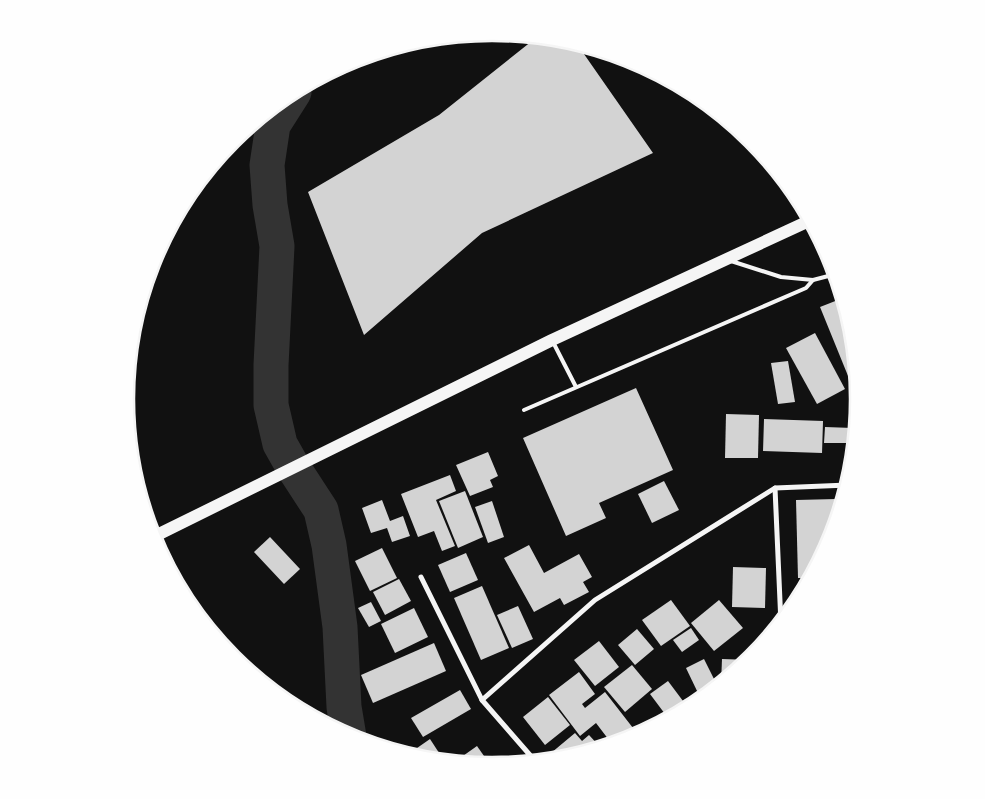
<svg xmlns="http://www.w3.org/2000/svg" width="985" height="799" viewBox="0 0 985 799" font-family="Roboto,sans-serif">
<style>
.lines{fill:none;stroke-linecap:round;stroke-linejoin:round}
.river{stroke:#333;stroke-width:35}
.building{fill:#d3d3d3}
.service{stroke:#f5f5f5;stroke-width:4}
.minor{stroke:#f5f5f5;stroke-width:5}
.primary{stroke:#f5f5f5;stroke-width:12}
.rim{fill:none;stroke:#f5f5f5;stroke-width:2.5}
</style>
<rect width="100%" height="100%" fill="#111"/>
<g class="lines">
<polyline class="river" points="294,92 273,125 267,165 270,205 277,246 271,365 271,405 280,444 293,467 321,510 329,545 340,627 344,707 349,737"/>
</g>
<g class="building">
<polygon points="537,37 564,40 577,44 653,153 482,233 364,335 308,192 439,115"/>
<polygon points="843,298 852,328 859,403 820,307"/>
<polygon points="815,333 845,389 817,404 786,348"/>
<polygon points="788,361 795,402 778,404 771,363"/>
<polygon points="636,388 673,470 599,503 606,518 566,536 523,438"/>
<polygon points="726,414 759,415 758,458 725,458"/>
<polygon points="764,419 823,421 822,453 763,451"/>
<polygon points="825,427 853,428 852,443 824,443"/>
<polygon points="488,452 498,476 490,480 493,487 470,496 456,465"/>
<polygon points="450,475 456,491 436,500 455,546 442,551 434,531 418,537 401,494"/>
<polygon points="664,481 679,510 652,523 638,494"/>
<polygon points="465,491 483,537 458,548 439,501"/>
<polygon points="836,499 837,523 831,540 811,578 798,578 796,500"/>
<polygon points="382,500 390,521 403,516 410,536 392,542 387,528 371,533 362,508"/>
<polygon points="492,501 504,537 488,543 475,507"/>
<polygon points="270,537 300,569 284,584 254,552"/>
<polygon points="529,545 544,573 579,554 592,577 583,582 589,592 564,605 560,598 534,612 504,558"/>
<polygon points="382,548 397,578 370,591 355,561"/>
<polygon points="466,553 478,580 450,592 438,565"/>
<polygon points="733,567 766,568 765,608 732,607"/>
<polygon points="399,579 411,601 385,615 373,592"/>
<polygon points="482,586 509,648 481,660 454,598"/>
<polygon points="671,600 690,626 661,646 642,620"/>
<polygon points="719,600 743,628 714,651 691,623"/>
<polygon points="371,602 381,621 369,627 358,608"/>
<polygon points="518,606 533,639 512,648 497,615"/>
<polygon points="414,608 428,637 395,653 381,624"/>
<polygon points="691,628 699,640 682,652 673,640"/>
<polygon points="637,629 654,649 635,665 618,645"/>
<polygon points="599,641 619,667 595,686 574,660"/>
<polygon points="434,643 446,671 373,703 361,675"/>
<polygon points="704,659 716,683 698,693 686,668"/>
<polygon points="722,659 751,660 721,684"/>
<polygon points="632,665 652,689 625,712 604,687"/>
<polygon points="579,672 595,694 582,704 585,708 605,692 633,728 612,744 596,723 580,736 549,695"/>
<polygon points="668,681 683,701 665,714 650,694"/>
<polygon points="460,690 471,709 423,737 411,718"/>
<polygon points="548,697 570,725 545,745 523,717"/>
<polygon points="575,733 582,741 589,735 601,748 564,759 548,761 545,758"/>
<polygon points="430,739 445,762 421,759 407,755"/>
<polygon points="477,746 491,766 453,763"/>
</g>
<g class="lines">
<g class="service">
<polyline points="731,261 781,277 813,280 836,274"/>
<polyline points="553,342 576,387"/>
<polyline points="524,410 806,288 813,280"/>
</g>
<g class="minor">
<polyline points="132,338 166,236"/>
<polyline points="775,488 781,624"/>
<polyline points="421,577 482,700 536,762"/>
<polyline points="482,700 595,600 775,488 848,485"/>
</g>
<polyline class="primary" points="153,537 552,340 811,220"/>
</g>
<path d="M0 0H985V799H0ZM134 399a358 358 0 1 1 716 0a358 358 0 1 1-716 0Z" fill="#fefefe" fill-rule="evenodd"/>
<path class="rim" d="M134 399a358 358 0 1 1 716 0a358 358 0 1 1-716 0Z"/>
</svg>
